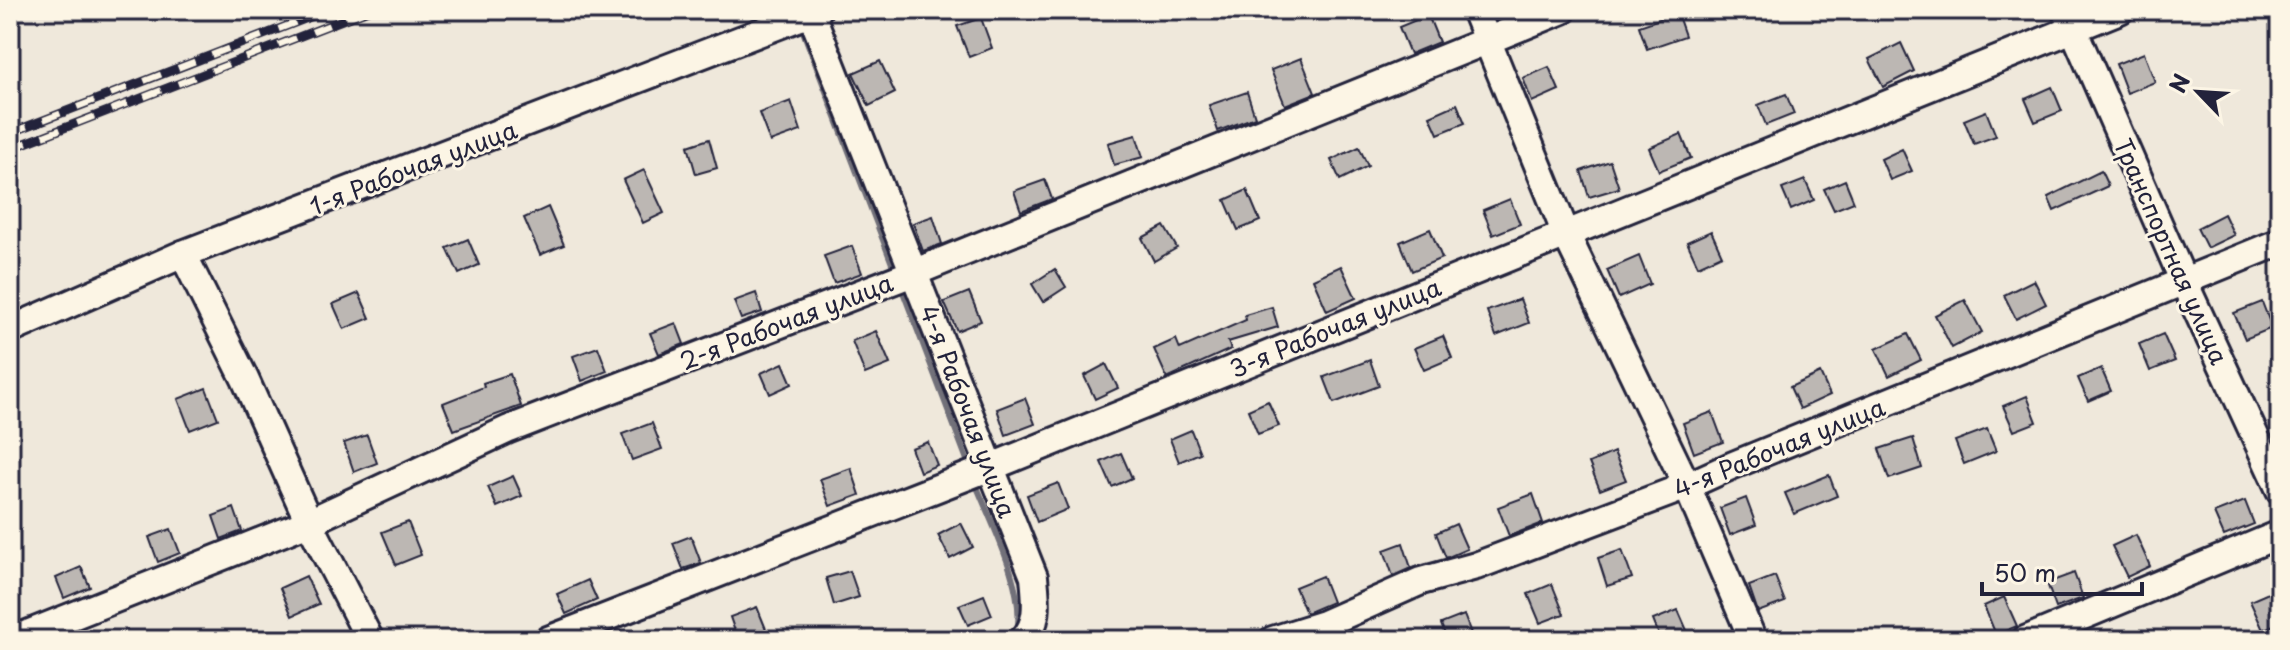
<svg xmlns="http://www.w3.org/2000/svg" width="2290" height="650" viewBox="0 0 2290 650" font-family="'Playpen Sans',sans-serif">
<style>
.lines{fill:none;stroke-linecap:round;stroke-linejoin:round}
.stream{stroke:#716f79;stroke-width:6}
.building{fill:#bcb7b3;stroke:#22223b;stroke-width:2}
.minor-casing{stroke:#22223b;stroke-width:32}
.minor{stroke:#fcf5e5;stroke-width:26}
.rail-casing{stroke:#22223b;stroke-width:9}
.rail{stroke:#fcf5e5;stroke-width:6;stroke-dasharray:18;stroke-linecap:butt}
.labels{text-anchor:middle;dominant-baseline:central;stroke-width:6;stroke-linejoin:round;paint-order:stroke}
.street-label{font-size:24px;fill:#22223b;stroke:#fcf5e5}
</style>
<rect width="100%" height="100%" fill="#efe8db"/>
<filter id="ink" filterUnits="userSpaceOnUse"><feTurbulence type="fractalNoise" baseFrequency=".0125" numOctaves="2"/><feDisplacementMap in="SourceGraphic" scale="16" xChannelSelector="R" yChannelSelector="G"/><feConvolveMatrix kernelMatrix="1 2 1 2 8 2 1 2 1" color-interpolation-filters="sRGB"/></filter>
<g filter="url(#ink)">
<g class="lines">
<g class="stream">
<polyline points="804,34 896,274"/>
<polyline points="900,284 970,468"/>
<path d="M975,482C991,523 1026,588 1017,631"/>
</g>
</g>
<g class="building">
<polygon points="1677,13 1685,36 1647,49 1639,26"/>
<polygon points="1428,15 1439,42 1410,54 1399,27"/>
<polygon points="981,18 992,48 969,57 957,26"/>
<polygon points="1901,43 1914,71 1883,87 1869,59"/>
<polygon points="2144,53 2155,82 2127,93 2116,64"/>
<polygon points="1301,58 1315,93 1285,105 1271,70"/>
<polygon points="880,61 895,93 869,106 853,73"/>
<polygon points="1549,67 1559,90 1532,102 1523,78"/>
<polygon points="2052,87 2062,111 2035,122 2025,99"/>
<polygon points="1247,92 1255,117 1218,131 1209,105"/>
<polygon points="1786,94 1794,114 1766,125 1758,105"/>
<polygon points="791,101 801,131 770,142 759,113"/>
<polygon points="1457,104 1465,123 1438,134 1430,116"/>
<polygon points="1986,111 1996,136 1974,144 1964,120"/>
<polygon points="1681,134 1691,158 1659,171 1649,148"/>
<polygon points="1136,135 1143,157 1114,165 1108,143"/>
<polygon points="709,139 717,168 696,174 688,146"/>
<polygon points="1359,147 1368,166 1340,180 1331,160"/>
<polygon points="1902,149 1912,171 1890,180 1881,159"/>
<polygon points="1610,161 1619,188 1589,197 1581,171"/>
<polygon points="644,170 664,213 643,223 623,180"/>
<polygon points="2101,171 2108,186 2054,211 2048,197"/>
<polygon points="1045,180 1052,199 1021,211 1014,191"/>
<polygon points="1805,180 1814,200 1791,210 1782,189"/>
<polygon points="1845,180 1854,202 1834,210 1824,189"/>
<polygon points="1247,190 1260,221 1238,230 1225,200"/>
<polygon points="1510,199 1520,224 1493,235 1483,210"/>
<polygon points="548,207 564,245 540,255 524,218"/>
<polygon points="2224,214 2234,235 2207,248 2197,228"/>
<polygon points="933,216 942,244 923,251 913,223"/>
<polygon points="1164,226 1177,248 1154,261 1142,238"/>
<polygon points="1430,229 1442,258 1412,271 1400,242"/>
<polygon points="1711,231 1722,255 1698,266 1687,242"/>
<polygon points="468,239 479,265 459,274 447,248"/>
<polygon points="852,246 862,273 834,283 824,256"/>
<polygon points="1639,256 1650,284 1619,298 1607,270"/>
<polygon points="1341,266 1356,298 1327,311 1313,279"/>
<polygon points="1055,269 1066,287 1043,302 1032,284"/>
<polygon points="2034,280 2046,304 2016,319 2004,295"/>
<polygon points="969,292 981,321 957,331 944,302"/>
<polygon points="359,293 370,318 344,329 333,304"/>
<polygon points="756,293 762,312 741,319 734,301"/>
<polygon points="1520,299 1529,323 1496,336 1487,311"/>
<polygon points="1965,300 1982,332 1952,348 1935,315"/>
<polygon points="2262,302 2272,328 2245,339 2234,313"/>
<polygon points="1272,307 1278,327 1228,342 1231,349 1167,378 1154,349 1176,339 1180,349 1246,320 1245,315"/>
<polygon points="676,323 684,344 659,354 650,333"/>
<polygon points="876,331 890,364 865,374 852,341"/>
<polygon points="1908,334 1921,360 1889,376 1876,349"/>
<polygon points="2163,334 2175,361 2150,371 2139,344"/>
<polygon points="1443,336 1452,358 1424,370 1414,348"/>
<polygon points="598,347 607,371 582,381 573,356"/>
<polygon points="1370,360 1379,386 1334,403 1324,377"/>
<polygon points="783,363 792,384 770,394 761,373"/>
<polygon points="1106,364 1118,388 1095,399 1084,376"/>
<polygon points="2101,368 2111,391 2088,401 2078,378"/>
<polygon points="1820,373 1830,395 1800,409 1790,387"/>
<polygon points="510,374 521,406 454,430 443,403 484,387 483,383"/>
<polygon points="206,388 218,419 190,430 178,399"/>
<polygon points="2027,396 2037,422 2014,431 2003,406"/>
<polygon points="1025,398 1035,424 1006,435 997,409"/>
<polygon points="1268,401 1279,426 1258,434 1248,410"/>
<polygon points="1712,412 1723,442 1694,453 1683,423"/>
<polygon points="652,423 662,449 632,460 622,434"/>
<polygon points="1987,429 1996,451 1964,464 1955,441"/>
<polygon points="1191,430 1200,453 1179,462 1170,439"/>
<polygon points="367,435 377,463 354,472 344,443"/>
<polygon points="1913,438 1922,468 1889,479 1879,449"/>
<polygon points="928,442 937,465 920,472 911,448"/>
<polygon points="1614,452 1626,480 1600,490 1589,463"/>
<polygon points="1121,453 1132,478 1112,487 1101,462"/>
<polygon points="851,468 860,495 830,506 820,479"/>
<polygon points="1829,475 1837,496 1794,514 1785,493"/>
<polygon points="513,476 522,496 497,507 488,487"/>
<polygon points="1058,483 1068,509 1037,522 1027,495"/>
<polygon points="1533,494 1543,523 1509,536 1498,507"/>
<polygon points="1746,498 1756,525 1730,535 1720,508"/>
<polygon points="2245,501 2254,524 2224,536 2214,513"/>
<polygon points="234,508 242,531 221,539 213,516"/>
<polygon points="408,522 421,555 396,565 382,532"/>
<polygon points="961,523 973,547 950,559 938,535"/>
<polygon points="1456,524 1467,549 1446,558 1436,533"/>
<polygon points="171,529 180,553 158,562 149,537"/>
<polygon points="2136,535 2150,566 2127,577 2112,546"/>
<polygon points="691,536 701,563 683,569 673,543"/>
<polygon points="1403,543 1411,568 1393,576 1384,550"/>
<polygon points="1622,550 1632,578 1607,586 1598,558"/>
<polygon points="81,567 90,587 64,598 56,578"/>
<polygon points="850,571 859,597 834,605 826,578"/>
<polygon points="2074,573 2083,598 2056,608 2047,583"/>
<polygon points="306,576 319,604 292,616 280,588"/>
<polygon points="1322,576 1332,602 1306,613 1295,587"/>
<polygon points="1775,576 1785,602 1758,612 1749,586"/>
<polygon points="588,580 597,600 566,614 557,594"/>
<polygon points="1552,584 1564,614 1540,623 1528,594"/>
<polygon points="2280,588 2280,622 2263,630 2250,601"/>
<polygon points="984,595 992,615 968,625 959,605"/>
<polygon points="2004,597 2017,626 1996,635 1984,606"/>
<polygon points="757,607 768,634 753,640 738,640 730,617"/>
<polygon points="1678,610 1689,635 1678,640 1661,640 1653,620"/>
<polygon points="1464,615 1472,636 1463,640 1447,640 1441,624"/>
</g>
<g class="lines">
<g class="minor-casing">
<g id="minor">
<polyline points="1475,10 1566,234 1687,486 1753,640"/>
<polyline points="2065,10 2184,282 2280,490"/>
<path d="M811,13L1034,577C1036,600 1040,622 1023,640"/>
<polyline points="183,254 245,379 309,522 370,640"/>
<polyline points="10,330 183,254 818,10"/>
<polyline points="12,640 309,522 509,429 915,272 1563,10"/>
<polyline points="548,640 991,467 2120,10"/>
<polyline points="1273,640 1324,624 1421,581 1476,566 1687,486 1731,466 2280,242"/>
<polyline points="2025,640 2280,534"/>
</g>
</g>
<use href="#minor" class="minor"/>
<g class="rail-casing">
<g id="rail">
<polyline points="10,133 328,10"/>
<polyline points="10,149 368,10"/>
</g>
</g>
<use href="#rail" class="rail"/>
</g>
</g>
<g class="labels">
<g class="street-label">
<text transform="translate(413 167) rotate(-21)">1-я Рабочая улица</text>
<text transform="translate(2172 251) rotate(66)">Транспортная улица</text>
<text transform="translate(786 321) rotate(-21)">2-я Рабочая улица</text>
<text transform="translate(1335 327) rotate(-22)">3-я Рабочая улица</text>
<text transform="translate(969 411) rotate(69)">4-я Рабочая улица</text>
<text transform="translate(1779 447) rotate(-22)">4-я Рабочая улица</text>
</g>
</g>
<rect width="2290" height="650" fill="none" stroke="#fcf5e5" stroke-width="40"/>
<rect x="20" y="20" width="2250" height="610" fill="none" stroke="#22223b" stroke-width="3" filter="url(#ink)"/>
<g transform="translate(2198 92) rotate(295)" stroke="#fcf5e5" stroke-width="6" paint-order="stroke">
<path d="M0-6L14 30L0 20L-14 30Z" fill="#22223b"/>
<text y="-12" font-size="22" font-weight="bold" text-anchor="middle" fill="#22223b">N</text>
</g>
<path d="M1982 582v12h160v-12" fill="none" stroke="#22223b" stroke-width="4"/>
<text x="1994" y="582" font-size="24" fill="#22223b" stroke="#fcf5e5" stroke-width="6" paint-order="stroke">50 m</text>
</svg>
